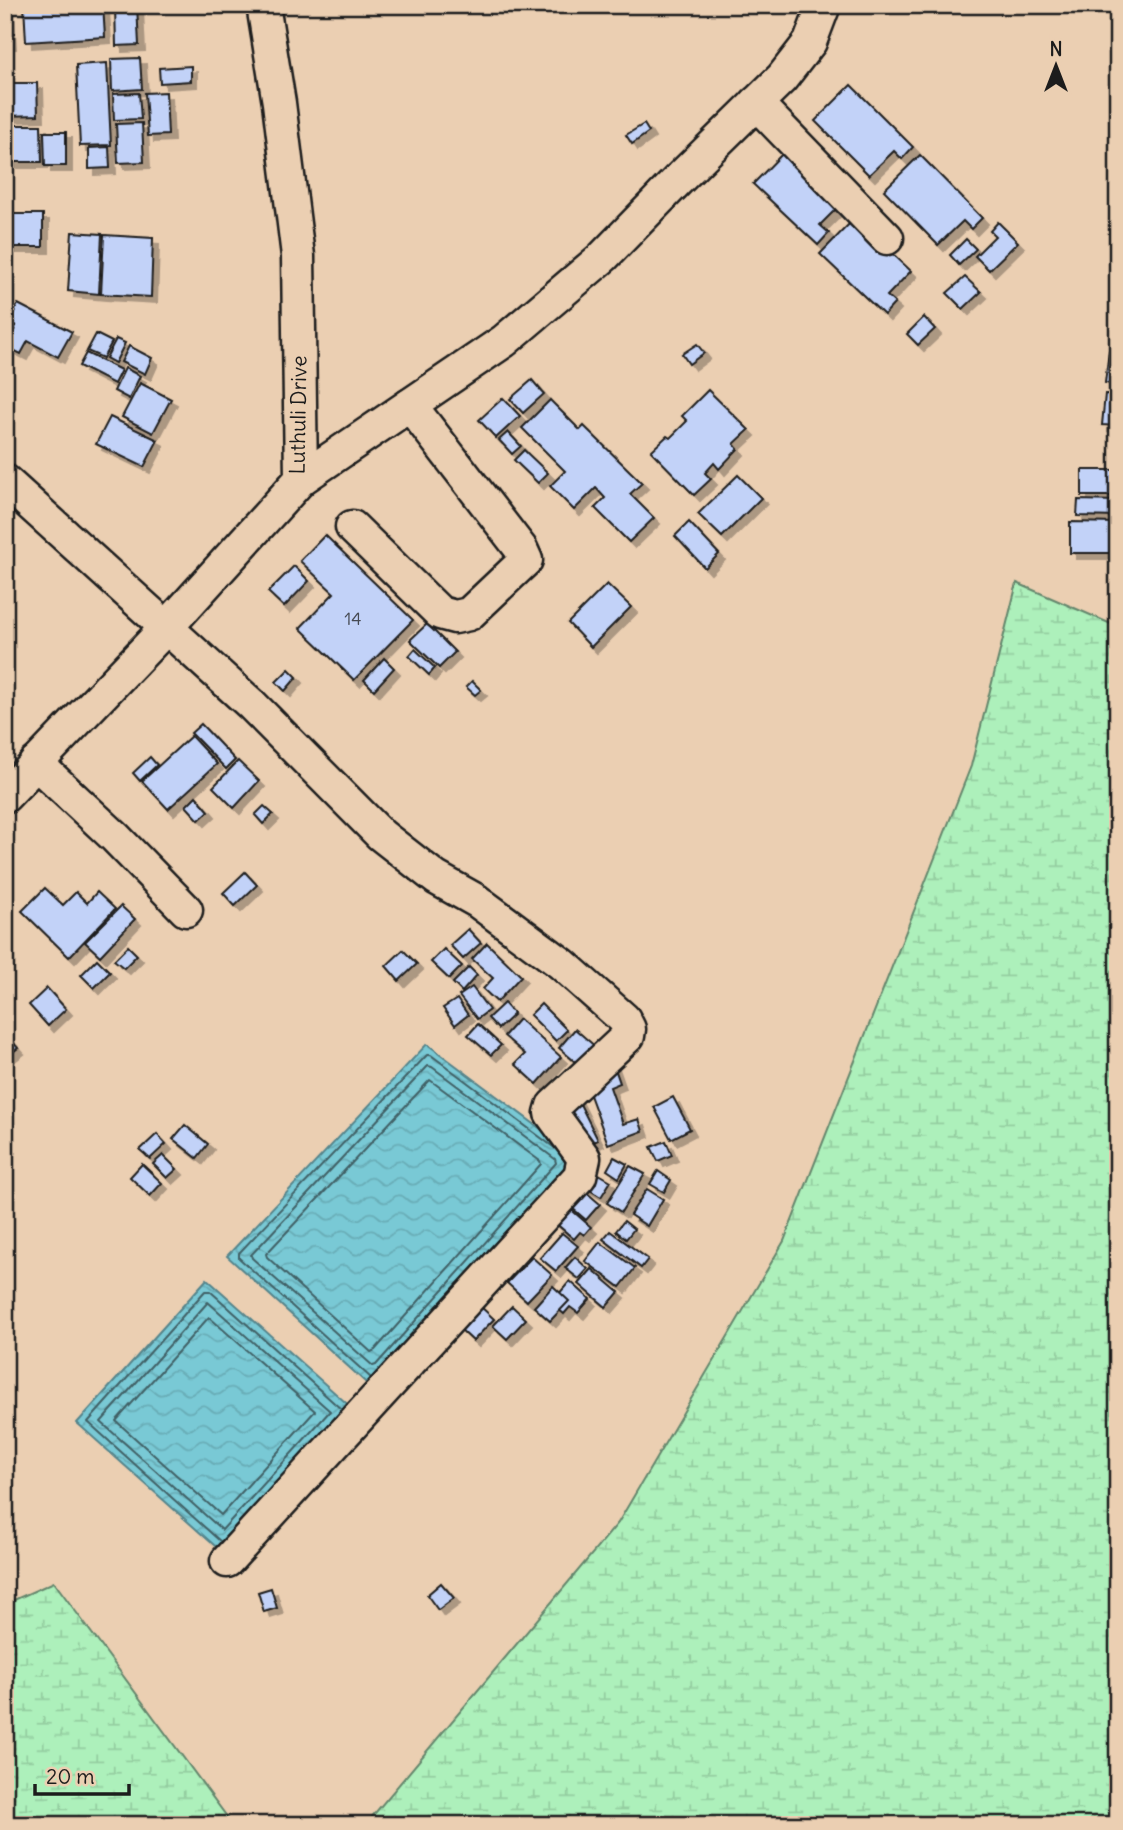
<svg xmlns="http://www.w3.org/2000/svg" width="1123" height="1830" viewBox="0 0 1123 1830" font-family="Delius,sans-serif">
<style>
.wetland{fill:url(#wetland-marsh);stroke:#64866c;stroke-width:2}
.water{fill:url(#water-waves);stroke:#54848b;stroke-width:2}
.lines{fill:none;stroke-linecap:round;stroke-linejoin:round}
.shore{stroke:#416166;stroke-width:2}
.building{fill:#c2d2f8;stroke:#1c1c1c;stroke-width:2;filter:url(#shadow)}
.minor-casing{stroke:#1c1c1c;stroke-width:37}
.minor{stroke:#ebcfb2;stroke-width:32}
.labels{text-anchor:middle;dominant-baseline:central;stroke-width:5;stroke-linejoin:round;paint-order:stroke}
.number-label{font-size:18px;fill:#464a53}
.street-label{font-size:21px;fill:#1c1c1c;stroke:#ebcfb2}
</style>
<defs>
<pattern id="wetland-marsh" width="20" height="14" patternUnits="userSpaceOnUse" patternTransform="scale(1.75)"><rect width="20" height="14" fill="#adf0bb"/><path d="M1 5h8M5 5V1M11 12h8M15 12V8" fill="none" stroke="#94cda0"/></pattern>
<pattern id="water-waves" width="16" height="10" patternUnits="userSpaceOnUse" patternTransform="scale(1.75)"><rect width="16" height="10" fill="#79c9d5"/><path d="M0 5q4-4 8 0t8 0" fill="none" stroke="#68acb6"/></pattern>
<filter id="shadow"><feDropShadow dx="6" dy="6" stdDeviation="0" flood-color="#0004"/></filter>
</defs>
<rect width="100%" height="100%" fill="#ebcfb2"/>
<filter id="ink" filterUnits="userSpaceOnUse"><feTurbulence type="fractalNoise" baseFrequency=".0143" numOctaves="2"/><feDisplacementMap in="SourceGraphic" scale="14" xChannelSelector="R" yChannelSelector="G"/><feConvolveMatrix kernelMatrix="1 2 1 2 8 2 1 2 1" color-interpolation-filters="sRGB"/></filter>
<g filter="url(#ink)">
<g class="wetland">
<polygon points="1017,583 1118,627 1118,1825 365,1825 618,1523 784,1241 971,766"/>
<polygon points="54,1582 233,1825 5,1825 5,1604"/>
</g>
<g class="water">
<polygon points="427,1044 581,1159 374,1390 227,1256"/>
<polygon points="207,1279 353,1409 223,1553 77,1423"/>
</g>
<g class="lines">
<g class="shore">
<polygon points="428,1066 432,1067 555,1159 556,1163 376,1365 373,1366 252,1258 251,1255"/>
<polygon points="430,1080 540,1161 541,1164 375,1350 371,1352 267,1257 266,1254"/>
<polygon points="208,1302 330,1411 222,1530 101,1422"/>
<polygon points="209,1317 315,1411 221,1515 116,1421"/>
<polyline points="371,1378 239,1258 239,1253 427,1055 431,1055 556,1149"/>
<polyline points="221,1542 88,1422 205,1291 210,1291 342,1410"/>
</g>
</g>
<g class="building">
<polygon points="24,5 103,5 105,37 26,42"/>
<polygon points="115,5 137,5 139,45 116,46"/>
<polygon points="5,12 8,12 10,43 5,43"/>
<polygon points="140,58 142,89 112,91 111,59"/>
<polygon points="107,63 111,145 80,146 76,65"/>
<polygon points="191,66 191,81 160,83 159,68"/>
<polygon points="6,83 37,83 38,115 6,116"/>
<polygon points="851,85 913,147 902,159 894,151 869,175 815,121"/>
<polygon points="166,92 168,135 148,136 145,93"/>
<polygon points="139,93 141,119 114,120 113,94"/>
<polygon points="142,123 144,162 118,163 116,124"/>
<polygon points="644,124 649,132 632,144 626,135"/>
<polygon points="5,125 41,125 42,162 5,162"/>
<polygon points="44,132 66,132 66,166 45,166"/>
<polygon points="109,147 110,168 89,169 89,148"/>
<polygon points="788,148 844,201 820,225 829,233 818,245 753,184"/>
<polygon points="920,155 982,218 971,229 963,221 938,245 884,190"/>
<rect x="5" y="214" width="38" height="33"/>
<polygon points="855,218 911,271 887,296 895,303 884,315 820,254"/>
<polygon points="998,222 1018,242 989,270 975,256 995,236 990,231"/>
<polygon points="72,232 102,234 99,294 68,291"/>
<polygon points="104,235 153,238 151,297 101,294"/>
<polygon points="966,239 976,249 959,265 950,255"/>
<polygon points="965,277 981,292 963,309 947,293"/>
<polygon points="18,304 72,332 58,357 28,341 21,354 5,346 16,326 9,322"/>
<polygon points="924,317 935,329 918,345 907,334"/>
<polygon points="96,334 112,342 103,358 87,351"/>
<polygon points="116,339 125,343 115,363 106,358"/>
<polygon points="697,344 704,353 689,364 682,354"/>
<polygon points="129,346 152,358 145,374 121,362"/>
<polygon points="1109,351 1118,352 1118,385 1105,383"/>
<polygon points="86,353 121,370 114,384 79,366"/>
<polygon points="125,368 140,376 129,399 114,391"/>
<polygon points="532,380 544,394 523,413 510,399"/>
<polygon points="140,383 171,399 153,433 122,417"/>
<polygon points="708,390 749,430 734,444 738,449 719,469 714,463 705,473 711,479 694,495 651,451 667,436 670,438 687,421 682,416"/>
<polygon points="1105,394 1118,395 1118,426 1102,425"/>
<polygon points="503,398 520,416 496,438 479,420"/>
<polygon points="550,400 580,430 584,426 642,483 630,494 654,518 629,542 595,508 605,498 596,488 574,510 550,486 565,471 522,428"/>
<polygon points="110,417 158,440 144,467 96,444"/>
<polygon points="508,432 521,446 512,454 499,440"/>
<polygon points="524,450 548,473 538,483 514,460"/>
<rect x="1082" y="470" width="36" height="26"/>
<polygon points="738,475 761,498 722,537 698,514"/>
<polygon points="1078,500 1118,501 1118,517 1077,516"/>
<polygon points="689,522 719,554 705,568 675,536"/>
<polygon points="1070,522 1118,523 1118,553 1070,553"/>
<polygon points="325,535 413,620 354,680 300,628 334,593 300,561"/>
<polygon points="294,566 309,581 284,607 268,592"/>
<polygon points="607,584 631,607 591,647 568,623"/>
<polygon points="427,624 455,652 439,668 410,640"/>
<polygon points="415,649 435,668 429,675 409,656"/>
<polygon points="384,658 394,668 374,690 364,680"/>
<polygon points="289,669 297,677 285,691 276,682"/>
<polygon points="472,681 481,690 475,695 466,687"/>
<polygon points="201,724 235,760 226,769 191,733"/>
<polygon points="191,736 217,764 168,809 142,781"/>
<polygon points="150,757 157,765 140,781 133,773"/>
<polygon points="238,761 259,781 234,808 213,787"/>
<polygon points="196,796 209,811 199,820 186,806"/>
<polygon points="264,806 273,814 263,824 255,815"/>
<polygon points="245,872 257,885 235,906 223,893"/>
<polygon points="45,888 63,905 76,892 87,903 97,892 115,909 69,957 22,911"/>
<polygon points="121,906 135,919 100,956 85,942"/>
<polygon points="468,929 481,943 463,959 450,945"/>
<polygon points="487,943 521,976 497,1002 483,989 493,978 472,959"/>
<polygon points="128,946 137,955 124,968 114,960"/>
<polygon points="444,949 462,966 449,979 431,962"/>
<polygon points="403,950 417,964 399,981 386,966"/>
<polygon points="97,959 110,972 94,988 81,975"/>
<polygon points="469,967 477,975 462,992 453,983"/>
<polygon points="472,987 489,1010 477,1019 459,996"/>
<polygon points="47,988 66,1009 48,1026 29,1005"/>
<polygon points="457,999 468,1015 455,1025 443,1008"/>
<polygon points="504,1003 514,1014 498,1029 488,1018"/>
<polygon points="541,1004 567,1030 556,1041 530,1015"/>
<polygon points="519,1019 561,1057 537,1084 515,1064 525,1054 504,1036"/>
<polygon points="478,1024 501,1045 491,1055 468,1035"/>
<polygon points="575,1029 597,1048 580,1066 559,1048"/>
<polygon points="5,1033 18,1048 5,1058"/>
<polygon points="612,1060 620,1083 610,1087 623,1124 639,1119 643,1131 608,1144 583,1076"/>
<polygon points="576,1096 598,1140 578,1150 556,1106"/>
<polygon points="673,1097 690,1129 671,1139 654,1107"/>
<polygon points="185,1125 208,1144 197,1158 173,1139"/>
<polygon points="157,1134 166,1144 150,1159 140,1150"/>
<polygon points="666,1141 672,1155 658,1161 651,1147"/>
<polygon points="163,1155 177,1169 167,1178 153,1164"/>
<polygon points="614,1157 627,1164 619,1178 607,1170"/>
<polygon points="142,1164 162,1183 150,1196 130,1177"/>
<polygon points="630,1166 645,1174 621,1212 607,1203"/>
<polygon points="587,1167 611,1181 601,1197 578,1183"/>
<polygon points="658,1171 671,1180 664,1192 650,1184"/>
<polygon points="578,1185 600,1204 586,1220 564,1201"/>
<polygon points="647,1189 663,1199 647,1226 630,1215"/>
<polygon points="559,1199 591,1227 584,1235 580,1232 574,1239 546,1215"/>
<polygon points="624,1221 634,1229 626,1239 616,1231"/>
<polygon points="610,1231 648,1259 641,1268 603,1239"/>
<polygon points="562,1233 578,1246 556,1271 540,1258"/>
<polygon points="600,1242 635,1268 620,1287 585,1261"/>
<polygon points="532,1257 552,1275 527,1301 507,1283"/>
<polygon points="575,1257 588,1269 579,1279 565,1268"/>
<polygon points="592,1269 619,1292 606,1307 579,1284"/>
<polygon points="570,1281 590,1299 578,1313 570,1307 564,1314 551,1303"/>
<polygon points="553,1286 569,1301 550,1321 534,1307"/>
<polygon points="479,1305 494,1319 473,1341 458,1327"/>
<polygon points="512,1306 526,1319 507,1339 493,1326"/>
<polygon points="441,1583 454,1598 438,1610 427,1595"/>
<polygon points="271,1588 277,1608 264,1612 258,1592"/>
</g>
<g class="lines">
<g class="minor-casing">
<g id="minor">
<polyline points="756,103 887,238"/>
<polyline points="301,479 504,341 603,257 679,179 782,78 810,42 824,5"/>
<polyline points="5,481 252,705 381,835 436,878 477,901 562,964 624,1019 629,1029 628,1036 553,1106 551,1113 584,1158 580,1176 227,1561"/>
<polyline points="352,527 440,613 455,617 469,614 526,560 521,549 410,405"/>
<polyline points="36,763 115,837 186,910"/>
<polyline points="5,796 167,627 301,479 298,256 279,103 263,5"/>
</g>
</g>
<use href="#minor" class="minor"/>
</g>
</g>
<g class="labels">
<g class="number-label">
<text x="353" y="618">14</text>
</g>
<g class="street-label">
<text transform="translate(298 415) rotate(-89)">Luthuli Drive</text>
</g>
</g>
<rect width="1123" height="1830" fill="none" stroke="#ebcfb2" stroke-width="28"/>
<rect x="14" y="14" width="1095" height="1802" fill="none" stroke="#1c1c1c" stroke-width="2.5" filter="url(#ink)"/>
<g transform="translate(1056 66)" stroke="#ebcfb2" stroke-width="5" paint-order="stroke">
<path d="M0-5L12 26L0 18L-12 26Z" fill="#1c1c1c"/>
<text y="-10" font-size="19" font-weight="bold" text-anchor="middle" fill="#1c1c1c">N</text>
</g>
<path d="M35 1784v10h94v-10" fill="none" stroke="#1c1c1c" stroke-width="3.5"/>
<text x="46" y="1784" font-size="21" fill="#1c1c1c" stroke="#ebcfb2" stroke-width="5" paint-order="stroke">20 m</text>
</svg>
